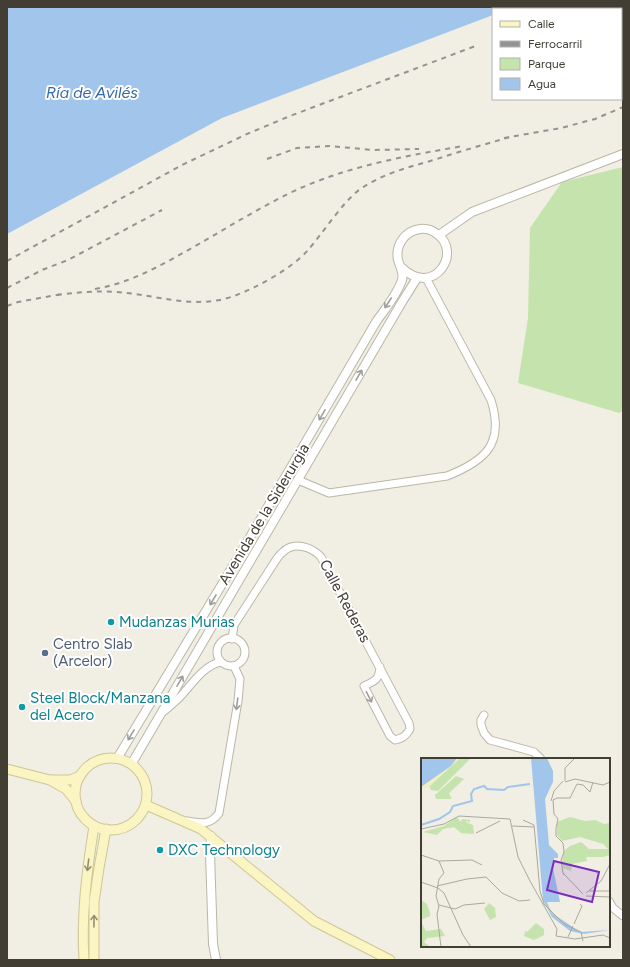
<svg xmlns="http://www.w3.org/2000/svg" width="630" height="967" viewBox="0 0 630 967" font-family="Figtree,sans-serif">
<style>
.green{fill:#c5e3ad}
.water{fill:#a1c5eb}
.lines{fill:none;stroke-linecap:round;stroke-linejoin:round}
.minor-casing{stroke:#bbb7a7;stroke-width:9}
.tertiary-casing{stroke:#bbb7a7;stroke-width:10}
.secondary-casing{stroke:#cfc695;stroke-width:11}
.minor{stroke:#fff;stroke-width:7}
.tertiary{stroke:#fff;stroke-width:8}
.secondary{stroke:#fbf4c3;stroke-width:9}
.rail{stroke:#939393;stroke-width:2;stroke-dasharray:5 5;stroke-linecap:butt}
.oneway{stroke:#a09e9a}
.oneway2{stroke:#959074}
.culture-dot{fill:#0f9aa8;stroke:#fff;stroke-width:1.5}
.service-dot{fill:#5c6f8a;stroke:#fff;stroke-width:1.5}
.labels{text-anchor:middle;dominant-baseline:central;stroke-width:4;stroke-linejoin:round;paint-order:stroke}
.street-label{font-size:15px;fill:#423e34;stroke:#fff}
.culture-label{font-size:15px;fill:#0d838f;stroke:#fff;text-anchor:start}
.service-label{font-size:15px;fill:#4e5e75;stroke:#fff;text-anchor:start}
.water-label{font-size:16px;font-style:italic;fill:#3369a7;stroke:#fff}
.inset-river{fill:none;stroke:#a1c5eb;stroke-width:2}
.inset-road{fill:none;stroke:#aba89d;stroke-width:1}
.view{fill:#7b2cbf;fill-opacity:0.15;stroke:#7b2cbf;stroke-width:2}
.inset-edge{fill:none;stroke:#423e34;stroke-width:2}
</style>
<rect width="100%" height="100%" fill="#f1eee3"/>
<polygon class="green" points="623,167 623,411 619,413 518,383 528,318 530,228 562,182"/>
<polygon class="water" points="7,7 586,7 580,9 493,9 493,15 222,118 7,234"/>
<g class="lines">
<g class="minor-casing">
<g id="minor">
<path d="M298,480L329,493L447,476C485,461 505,444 491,400L426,278"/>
<circle cx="231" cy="652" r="14"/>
<path d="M232,639L234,625L276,560C278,557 280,554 283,552C294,541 312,547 321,557L409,723L410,729C406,736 403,738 395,740L390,736L364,686C375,681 379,680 380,667"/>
<path d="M163,712C169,707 175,702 180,697C192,684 204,665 221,662"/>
<polyline points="484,715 481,720 481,725 484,733 490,740 534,752 541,759"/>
<path d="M187,821C201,823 210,826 219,813L238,701L240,679L234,666"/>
<polyline points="609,901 613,908 623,916"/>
</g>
</g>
<g class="tertiary-casing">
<g id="tertiary">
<polyline points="439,235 472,212 623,154"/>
<path d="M118,757L239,556L376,322C385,309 397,295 402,280C404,272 400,267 398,260C395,245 405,231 420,229C426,228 432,230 437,234C463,252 434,298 402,268"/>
<polyline points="132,763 402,302 417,278"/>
<polyline points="211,836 210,854 213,944 216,960"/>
</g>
</g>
<g class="secondary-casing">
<g id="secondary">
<circle cx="111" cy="794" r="36"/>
<polyline points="7,769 50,780 66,789 76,801"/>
<polyline points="51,780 70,780 80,776"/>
<polyline points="146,805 201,829 314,921 390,960"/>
<path d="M84,960C81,915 87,870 94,826"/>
<polyline points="94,960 94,902 99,868 106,829"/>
</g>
</g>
<use href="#minor" class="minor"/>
<use href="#tertiary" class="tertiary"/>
<use href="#secondary" class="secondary"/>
<g class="rail">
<polyline points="504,138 561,128 595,119 623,107"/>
<polyline points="267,159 297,148 330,146 373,150 419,149"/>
<polyline points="7,261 182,165 247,134 290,116 478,45"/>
<polyline points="7,288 42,270 68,260 162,210"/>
<path d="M95,289C130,283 160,266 190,249C220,232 249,214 280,198C337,168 400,157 463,146"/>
<path d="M57,295C80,292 104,290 127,293C163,297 198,309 234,296C256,288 293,268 308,250C323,233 342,203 359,190C383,173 410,167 437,159C461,151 486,144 510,137"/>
<polyline points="7,306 18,302 62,294"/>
</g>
</g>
<defs><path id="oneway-shaft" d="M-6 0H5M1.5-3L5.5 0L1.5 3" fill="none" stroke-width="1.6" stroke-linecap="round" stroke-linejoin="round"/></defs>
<g class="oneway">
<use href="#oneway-shaft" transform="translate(388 303) rotate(123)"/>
<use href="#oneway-shaft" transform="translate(359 375) rotate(-60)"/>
<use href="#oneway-shaft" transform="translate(322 415) rotate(120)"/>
<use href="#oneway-shaft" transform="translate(213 600) rotate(121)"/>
<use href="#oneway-shaft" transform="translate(180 681) rotate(-60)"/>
<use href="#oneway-shaft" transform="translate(369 697) rotate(63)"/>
<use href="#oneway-shaft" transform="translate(237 704) rotate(98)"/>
<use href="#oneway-shaft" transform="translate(131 735) rotate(121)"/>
</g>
<g class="oneway2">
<use href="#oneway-shaft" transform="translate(88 865) rotate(97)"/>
<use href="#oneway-shaft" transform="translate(94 921) rotate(-89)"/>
</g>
<g class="culture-dot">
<circle cx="111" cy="622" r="4"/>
<circle cx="22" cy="707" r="4"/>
<circle cx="160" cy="850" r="4"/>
</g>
<circle class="service-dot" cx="45" cy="653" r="4"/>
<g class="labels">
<g class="street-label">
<text transform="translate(264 514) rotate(-59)">Avenida de la Siderurgia</text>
<text transform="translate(345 601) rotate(62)">Calle Rederas</text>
</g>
<g class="culture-label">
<text x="119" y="622">Mudanzas Murias</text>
<text x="30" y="698">Steel Block/Manzana<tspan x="30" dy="17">del Acero</tspan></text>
<text x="168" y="850">DXC Technology</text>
</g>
<g class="service-label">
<text x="53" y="644">Centro Slab<tspan x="53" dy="17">(Arcelor)</tspan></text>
</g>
<g class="water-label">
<text x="92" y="92">Ría de Avilés</text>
</g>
</g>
<g transform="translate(421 758)">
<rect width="189" height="189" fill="#f1eee3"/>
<path d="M39,0H50L17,33L10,32L8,28ZM35,18L43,21L28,35L31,41H15L14,37ZM36,59L40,64L41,61L49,62L48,66L47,63L44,64L52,67L53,76L40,75L33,69L22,71L16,77L2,74L23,68ZM149,59L164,63L174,62L183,66L189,65V97L182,99H165L166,103L151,106L150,113L142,110L141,103L143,93L149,88L160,84L168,91H187L182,86L159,79L141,83L136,77V64ZM0,142L6,146L9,155V158L0,162ZM68,145L74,150L75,159L69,162L63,151ZM0,164L5,173L20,171L24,178L6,180L3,184L8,188L0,189ZM115,165L123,171V177L113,182L103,178L104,173L106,174Z" fill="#c5e3ad"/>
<path d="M27,0H39L9,28L0,32V21Z" fill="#f4efc0"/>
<path d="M0,0H36L30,8L0,29ZM110,0H126L132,13V24L124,41L128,87L137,96V100H133L132,110L139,144H126L127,147L131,155L159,174L189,172L163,176L149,173L131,159L122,142Z" fill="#a1c5eb"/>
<path class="inset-river" d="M0,67L18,61L29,54L32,48L51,43L50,36L53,31L63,28L66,31L83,32L87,29L109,26"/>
<path class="inset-road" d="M144,23V10L154,0M144,24L154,21L182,27L189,24M130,43L133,33L142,23M137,61L133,56L132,42L136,40H149L156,26L162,27L169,34L172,24M137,61L135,70V78L142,85L143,94L140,102L142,115M102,62L113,67L119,133L123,146L143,166L160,174L162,183M91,68L113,69M0,71L23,66L38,58L89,61L97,99L109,123M55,75L79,63M0,97L18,103M143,117L142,115L162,136M109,123L136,171L135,178M0,124L17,130L23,135L42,177L50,189M16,128L46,121L65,119L81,135L98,143L109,142M168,133H189M165,135L180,123L189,106M165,138L189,139M18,147L34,151L43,147L64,145M153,166L161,148L159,146M135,178L154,181L182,177L189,180M147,179L152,168M20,189L16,156L18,148L15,138L18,121L23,115L18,103L51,102L61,107"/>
<path class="view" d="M133,103L178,114L171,144L126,132Z"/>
<rect width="189" height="189" class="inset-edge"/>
</g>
<rect width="630" height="967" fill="none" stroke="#423e34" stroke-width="16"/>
<rect x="492" y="8" width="130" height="92" fill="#ffffff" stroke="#b3b2ae"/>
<rect x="500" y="21" width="20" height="6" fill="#fbf4c3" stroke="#b3b2ae"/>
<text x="528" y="28" font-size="12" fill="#423e34">Calle</text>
<rect x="500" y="41" width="20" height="6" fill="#939393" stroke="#b3b2ae"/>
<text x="528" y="48" font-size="12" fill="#423e34">Ferrocarril</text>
<rect x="500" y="58" width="20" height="12" fill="#c5e3ad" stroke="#b3b2ae"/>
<text x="528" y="68" font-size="12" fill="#423e34">Parque</text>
<rect x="500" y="78" width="20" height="12" fill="#a1c5eb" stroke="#b3b2ae"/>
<text x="528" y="88" font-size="12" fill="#423e34">Agua</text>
</svg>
